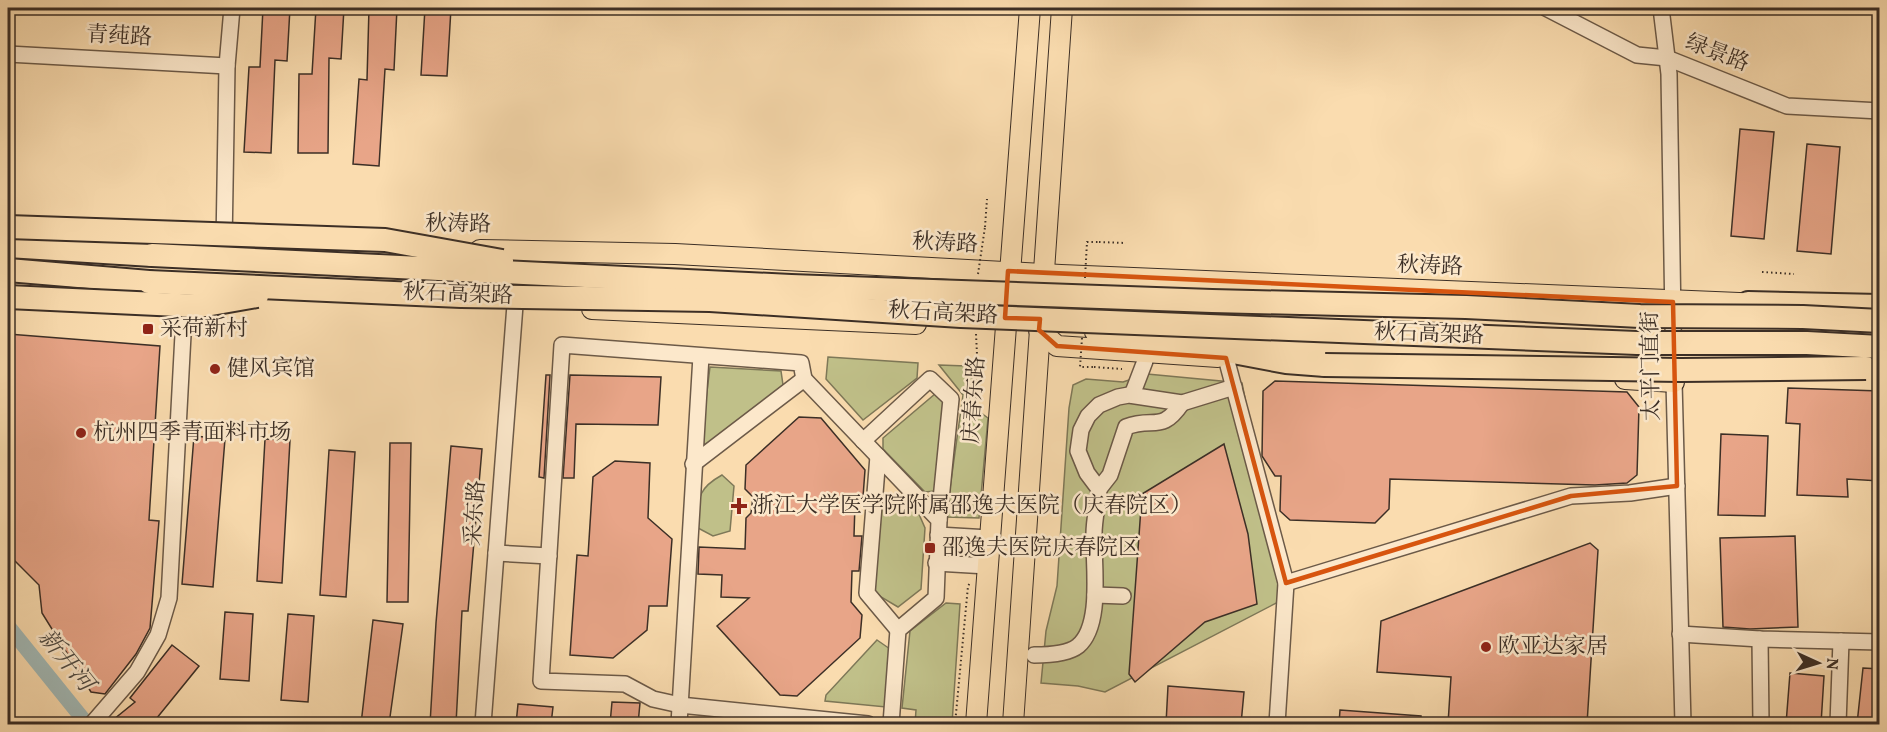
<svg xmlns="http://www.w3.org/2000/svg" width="1887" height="732" viewBox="0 0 1887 732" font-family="Vollkorn,'Noto Serif SC',serif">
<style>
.green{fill:#c0c089;stroke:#7e7858;stroke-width:1.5}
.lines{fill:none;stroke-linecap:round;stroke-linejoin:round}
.canal{stroke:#a2b9b6;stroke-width:15}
.building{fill:#e8a588;stroke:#3c2f26;stroke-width:1.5}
.minor-casing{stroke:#6c5a48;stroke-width:18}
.major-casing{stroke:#3c2f26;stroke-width:22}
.highway-casing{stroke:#3c2f26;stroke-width:26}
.path{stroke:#3c2f26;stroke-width:2;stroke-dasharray:1.5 3;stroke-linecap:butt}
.minor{stroke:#fce8cb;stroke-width:15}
.major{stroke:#fadcaf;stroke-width:20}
.highway{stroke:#fadcaf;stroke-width:22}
.highway-bridge-casing{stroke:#3c2f26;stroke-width:26;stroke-linecap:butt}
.path-bridge{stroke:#3c2f26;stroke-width:2;stroke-dasharray:1.5 3;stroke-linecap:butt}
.highway-bridge{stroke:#fadcaf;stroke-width:22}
.marked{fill:none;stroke:#d7550f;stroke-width:4.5;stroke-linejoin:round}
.poi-dot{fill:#8f2418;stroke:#fce8cb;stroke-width:2}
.labels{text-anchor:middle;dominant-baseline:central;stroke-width:5;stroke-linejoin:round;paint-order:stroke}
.street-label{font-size:22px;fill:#3c2f26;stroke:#fce8cb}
.poi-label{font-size:22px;fill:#3c2f26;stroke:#fce8cb;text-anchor:start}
.water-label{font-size:24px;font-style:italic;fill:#504b43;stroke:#fce8cb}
</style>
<rect width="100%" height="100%" fill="#fadcaf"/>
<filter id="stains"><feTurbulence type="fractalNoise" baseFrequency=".00333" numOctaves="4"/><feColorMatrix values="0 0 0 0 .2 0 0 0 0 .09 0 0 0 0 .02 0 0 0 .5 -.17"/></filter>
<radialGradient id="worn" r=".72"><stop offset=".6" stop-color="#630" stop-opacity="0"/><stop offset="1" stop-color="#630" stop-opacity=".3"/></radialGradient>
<g class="green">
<polygon points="828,357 918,363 917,378 863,420 826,379"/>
<polygon points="939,365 966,366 975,383 973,407 988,418 979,518 946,517 963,395"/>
<polygon points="710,367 781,371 783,385 707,447 701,440"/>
<polygon points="1147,374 1242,383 1284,599 1105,692 1078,686 1041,683 1046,631 1057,586 1069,408 1073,385 1086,379 1123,382"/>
<polygon points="935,394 947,404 935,491 925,492 883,449 883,438"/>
<path d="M722,475L734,486L730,531L713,536L698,528C699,500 695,490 722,475Z"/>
<polygon points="903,500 918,512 925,528 921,589 898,607 881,597 873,589 878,512 884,504"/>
<polygon points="946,603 960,604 952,724 915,724 916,710 902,708 910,631"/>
<polygon points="877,640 890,649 886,707 825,701 826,695"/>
</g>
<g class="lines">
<polyline class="canal" points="8,626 87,724"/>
</g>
<g class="building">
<polygon points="263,8 290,8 287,61 275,60 271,153 244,152 249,67 260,67"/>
<polygon points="316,8 344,8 341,59 329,58 328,153 298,153 299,74 312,74"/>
<polygon points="369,8 397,8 394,70 385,69 379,166 353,164 359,79 367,80"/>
<polygon points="425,8 451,8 447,76 421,75"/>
<polygon points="1740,129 1774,132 1764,239 1731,236"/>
<polygon points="1807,144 1840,147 1831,254 1797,251"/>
<polygon points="8,334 160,346 149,520 159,521 150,628 136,654 105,694 91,692 42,613 39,585 8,554"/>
<polygon points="546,375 550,375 544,478 539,477"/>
<polygon points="570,375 661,377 658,425 576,424 574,478 563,478"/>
<polygon points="1275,381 1627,392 1639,407 1637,475 1627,483 1595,485 1390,479 1389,509 1375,523 1290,520 1280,511 1281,476 1275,476 1262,456 1263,391"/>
<polygon points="1788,388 1880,391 1880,481 1847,479 1848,497 1797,495 1800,424 1786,423"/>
<polygon points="799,417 821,418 865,470 863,497 855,504 854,536 862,536 859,571 852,571 851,602 862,615 860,638 797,696 780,695 717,626 749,598 721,597 722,575 698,574 699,547 745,549 746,518 751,513 753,497 745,489 746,465"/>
<polygon points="1721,434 1768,436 1765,516 1718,515"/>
<polygon points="194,436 225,439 213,587 182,584"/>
<polygon points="265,439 290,440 282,583 257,581"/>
<polygon points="390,443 411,443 408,602 387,602"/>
<polygon points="1224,444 1248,534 1257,604 1205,622 1135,682 1129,674 1142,494"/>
<polygon points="451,446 482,449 468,611 462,611 456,724 430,724 436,623"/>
<polygon points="329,450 355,452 346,597 320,595"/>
<polygon points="615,461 650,463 648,518 672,539 667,606 649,606 647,630 613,658 570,655 577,555 588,556 593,477"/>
<polygon points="1795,536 1798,627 1750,629 1723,627 1720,538"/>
<polygon points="1590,543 1598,550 1587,724 1448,724 1451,677 1377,672 1381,621"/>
<polygon points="225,612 253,614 249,681 220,679"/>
<polygon points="288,614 314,616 308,702 281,700"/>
<polygon points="373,620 403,624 389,724 361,724"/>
<polygon points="172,645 199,666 152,724 108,724 135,702 130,698"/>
<polygon points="1863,668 1880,669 1880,724 1857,724"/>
<polygon points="1790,673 1824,676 1821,724 1786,724"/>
<polygon points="1168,686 1244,692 1241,724 1166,724"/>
<polygon points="612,702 640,703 638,724 610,724"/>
<polygon points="518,704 553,707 551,724 516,724"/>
<polygon points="1340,710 1421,716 1421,724 1339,724"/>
</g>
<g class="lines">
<g class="minor-casing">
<g id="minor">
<polyline points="1546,8 1637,55 1667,58 1787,106 1880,111"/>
<polyline points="1661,8 1669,74 1674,382 1683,724"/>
<polyline points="8,54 227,66"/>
<polyline points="224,244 227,66 232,8"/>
<polyline points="1226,358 1286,583 1277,724"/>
<polyline points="804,379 801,363 562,345 541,681 625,684 653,699 680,705 868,724"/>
<polyline points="1132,395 1145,361"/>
<polyline points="863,441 930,379 951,399 939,520"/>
<polyline points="878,456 867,593 898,630"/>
<polyline points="693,464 804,379 939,520 936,598 898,630 891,724"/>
<path d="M1099,489L1110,475L1126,427C1154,416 1161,434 1182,403"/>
<polyline points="938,535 989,538"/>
<polyline points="496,553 549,556"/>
<polyline points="936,563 987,566"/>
<polyline points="1286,583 1571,496 1630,493 1677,486"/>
<polyline points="1095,595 1123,596"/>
<polyline points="1680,634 1760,639 1880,642"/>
<polyline points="1760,639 1761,724"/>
<path d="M1034,655C1046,655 1068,654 1078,646C1103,625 1093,564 1094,534C1094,519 1098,504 1099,489L1087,473L1078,451L1081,430L1088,416L1099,405L1118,397L1129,395L1182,403L1234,387"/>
<polyline points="92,724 137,672 158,635 169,598 185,297"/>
<polyline points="483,724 515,305"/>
<polyline points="679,724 701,356"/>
<polyline points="1838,724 1841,641"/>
</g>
</g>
<g class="major-casing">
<g id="major">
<polyline points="480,250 675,254 1061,275 1763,304"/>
<polyline points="592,309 916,324"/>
<polyline points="1039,330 1057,346 1218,357"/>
<polyline points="1095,332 1159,336"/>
<polyline points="1224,342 1307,349 1673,358 1838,357 1880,359"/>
<polyline points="1625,379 1674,382"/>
<polyline points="976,724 1030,8"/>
<polyline points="1013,724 1062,8"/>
</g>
</g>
<g class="highway-casing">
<g id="highway">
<polyline points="8,246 152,255"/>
<polyline points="8,270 149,282"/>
<polyline points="1748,303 1880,306"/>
<polyline points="1143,335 1286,362 1325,365"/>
</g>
</g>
<g class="path">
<polyline points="985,227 987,199"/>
<polyline points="1099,242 1126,243"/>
<polyline points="1762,272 1794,274"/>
<polyline points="1094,367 1122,369"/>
<polyline points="976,403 978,374"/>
<polyline points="955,724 968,586 970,583"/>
</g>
<use href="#minor" class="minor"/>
<use href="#major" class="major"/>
<use href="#highway" class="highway"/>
<g class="highway-bridge-casing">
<g id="highway-bridge">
<polyline points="8,227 385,240 502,261"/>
<polyline points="152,255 791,286 1212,301 1466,307 1640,316 1803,317 1880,321"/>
<polyline points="149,282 461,296 710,300 961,316 1637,343 1807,343 1880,347"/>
<polyline points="8,297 200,306 257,296"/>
<polyline points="1325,365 1681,370 1866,368"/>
</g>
</g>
<g class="path-bridge">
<polyline points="978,274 985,227"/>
<polyline points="1085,278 1087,242 1099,242"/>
<polyline points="976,334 978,374"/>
<polyline points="1082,338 1080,367 1094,367"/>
</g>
<use href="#highway-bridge" class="highway-bridge"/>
</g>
<path class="marked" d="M1008,271L1673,302L1677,486L1571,496L1286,583L1226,358L1057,346L1039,330L1040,319L1005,318Z"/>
<g class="poi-dot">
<rect x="142" y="323" width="12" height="12" rx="3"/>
<circle cx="215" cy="369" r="6"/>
<circle cx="81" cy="433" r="6"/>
<path d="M736 497h6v6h6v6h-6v6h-6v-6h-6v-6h6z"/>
<rect x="924" y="542" width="12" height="12" rx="3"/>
<circle cx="1486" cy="647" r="6"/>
</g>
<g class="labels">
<g class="street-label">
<text transform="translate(119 37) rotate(3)">青莼路</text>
<text transform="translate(1717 54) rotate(21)">绿景路</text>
<text transform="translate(458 225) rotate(1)">秋涛路</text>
<text transform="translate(945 244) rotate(3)">秋涛路</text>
<text transform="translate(1430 267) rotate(2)">秋涛路</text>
<text transform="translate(458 295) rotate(2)">秋石高架路</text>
<text transform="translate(943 314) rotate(3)">秋石高架路</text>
<text transform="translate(1429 335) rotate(2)">秋石高架路</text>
<text transform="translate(1652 366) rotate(-91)">太平门直街</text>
<text transform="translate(975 400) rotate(-86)">庆春东路</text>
<text transform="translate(476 513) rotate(-86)">采东路</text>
</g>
<g class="poi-label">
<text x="160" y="329">采荷新村</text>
<text x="227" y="369">健风宾馆</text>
<text x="93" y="433">杭州四季青面料市场</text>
<text x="752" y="506">浙江大学医学院附属邵逸夫医院（庆春院区）</text>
<text x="942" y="548">邵逸夫医院庆春院区</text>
<text x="1498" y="647">欧亚达家居</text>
</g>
<g class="water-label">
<text transform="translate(65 661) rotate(51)">新开河</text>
</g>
</g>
<rect width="1887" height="732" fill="none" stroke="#fadcaf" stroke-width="30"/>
<rect x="9" y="9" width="1869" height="714" fill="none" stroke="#3c2f26" stroke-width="3"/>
<rect x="15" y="15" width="1857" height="702" fill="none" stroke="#3c2f26" stroke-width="1.5"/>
<g transform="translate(1818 663) rotate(94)" stroke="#fce8cb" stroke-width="4.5" paint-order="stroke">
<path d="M0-4.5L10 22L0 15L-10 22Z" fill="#3c2f26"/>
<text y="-9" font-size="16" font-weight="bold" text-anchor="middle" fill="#3c2f26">N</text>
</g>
<rect width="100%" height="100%" filter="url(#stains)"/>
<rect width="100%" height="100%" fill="url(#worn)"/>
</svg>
